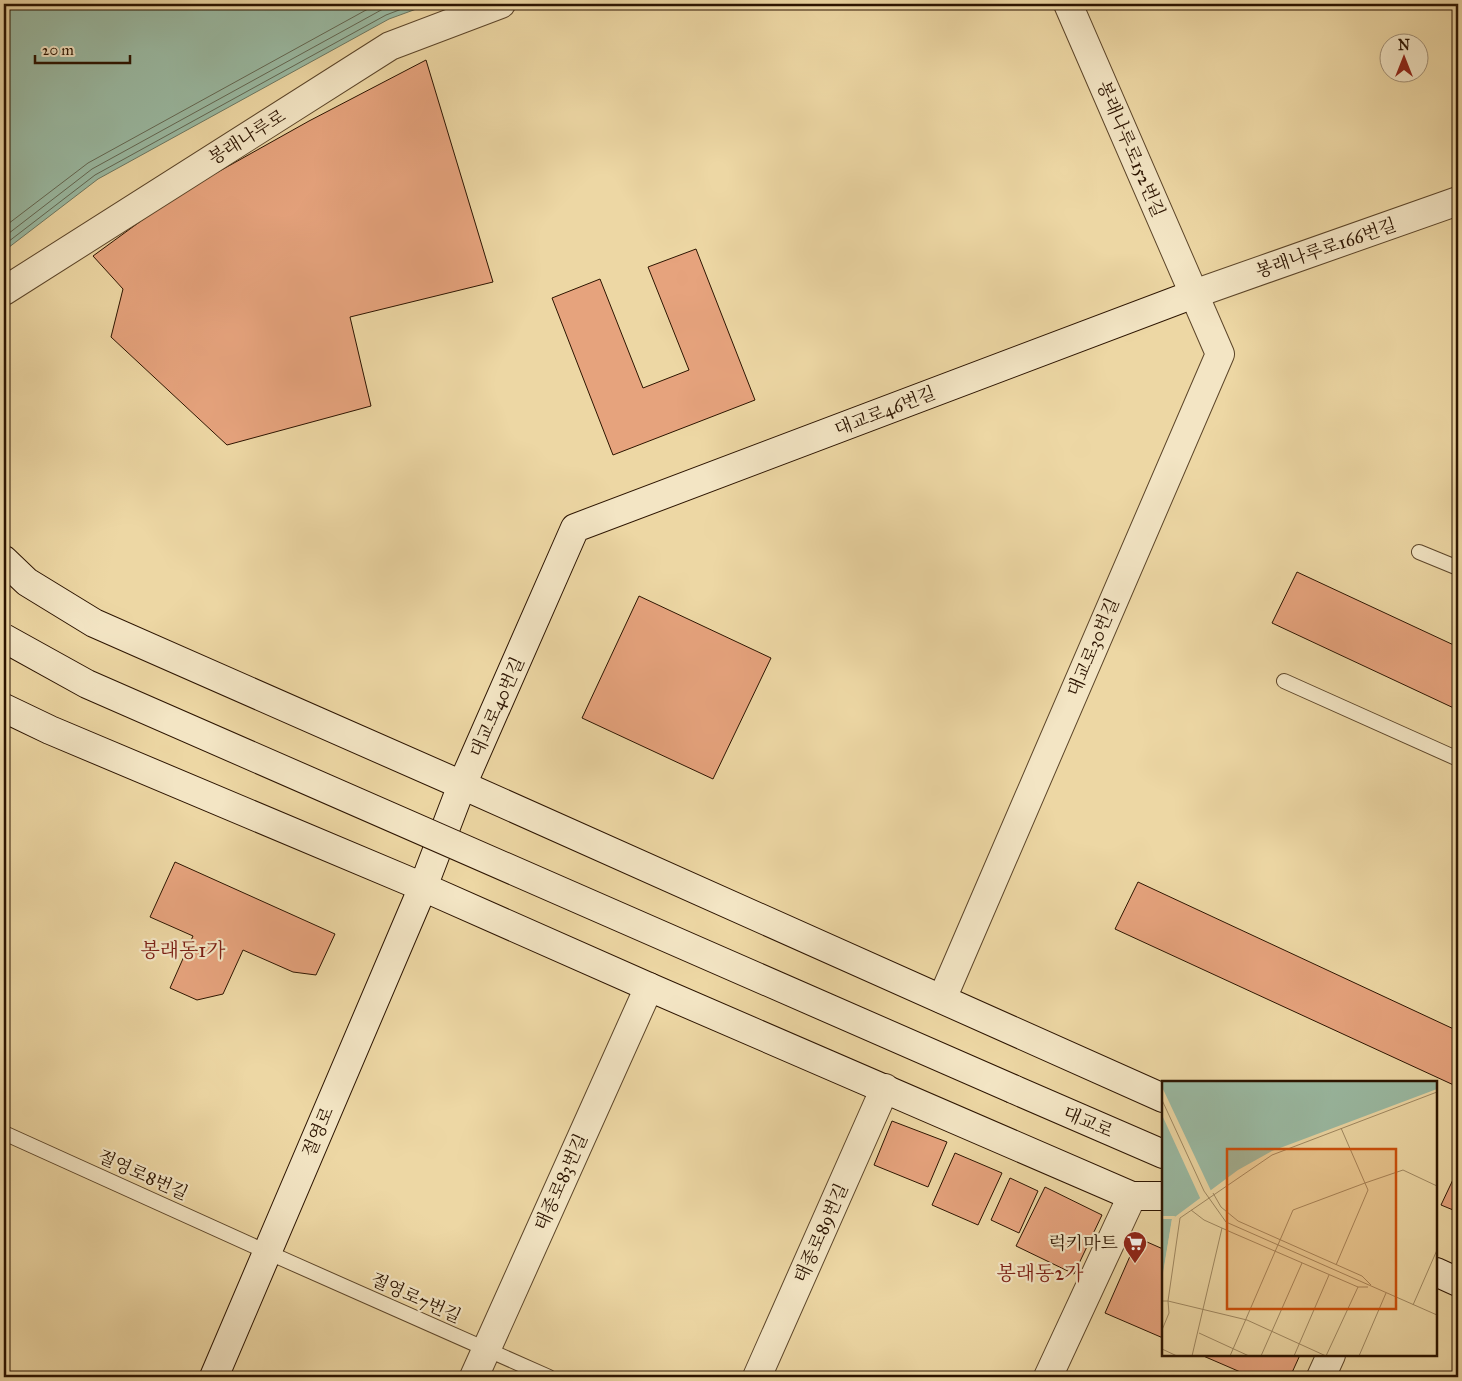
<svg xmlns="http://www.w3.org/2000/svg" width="1462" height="1381" viewBox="0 0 1462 1381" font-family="'IM FELL Great Primer','Noto Serif KR',serif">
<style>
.water{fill:#9abaa3;stroke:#6e7862}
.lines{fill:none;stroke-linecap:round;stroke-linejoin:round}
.shore{stroke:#636752;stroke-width:1}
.building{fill:#e6a37d;stroke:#2c1400}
.service-casing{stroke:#5c4529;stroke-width:16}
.minor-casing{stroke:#5c4529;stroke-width:30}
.tertiary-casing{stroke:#5c4529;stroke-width:30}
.secondary-casing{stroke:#2c1400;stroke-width:30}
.service{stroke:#f3e5c4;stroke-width:14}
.minor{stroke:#f3e5c4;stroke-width:28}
.tertiary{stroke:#f3e5c4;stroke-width:28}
.secondary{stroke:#f3e5c4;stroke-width:28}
.secondary-bridge-casing{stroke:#2c1400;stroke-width:30;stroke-linecap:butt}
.secondary-bridge{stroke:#f3e5c4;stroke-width:28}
.labels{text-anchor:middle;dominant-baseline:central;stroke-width:4.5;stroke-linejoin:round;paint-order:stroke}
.street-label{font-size:18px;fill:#2c1400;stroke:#f3e5c4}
.poi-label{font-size:18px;fill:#2c1400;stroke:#f3e5c4;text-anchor:end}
.quarter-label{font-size:20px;fill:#7a1f14;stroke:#f3e5c4}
.inset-road{fill:none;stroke:#a08962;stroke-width:1}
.view{fill:#cc4f0a;fill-opacity:0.15;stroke:#cc4f0a;stroke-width:2.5}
.inset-edge{fill:none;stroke:#2c1400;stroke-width:2.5}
</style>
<rect width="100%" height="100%" fill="#edd7a4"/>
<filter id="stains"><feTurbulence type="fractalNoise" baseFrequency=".004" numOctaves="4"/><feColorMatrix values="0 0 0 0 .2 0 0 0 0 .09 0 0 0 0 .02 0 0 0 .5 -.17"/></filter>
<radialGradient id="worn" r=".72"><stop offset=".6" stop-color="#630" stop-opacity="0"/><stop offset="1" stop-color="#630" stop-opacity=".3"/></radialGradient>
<polygon class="water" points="4,4 430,4 389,19 98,179 4,251"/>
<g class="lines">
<g class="shore">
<polyline points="4,227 88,163 377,4"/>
<polyline points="4,237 92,169 383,9 397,4"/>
<polyline points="4,245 95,175 386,15 415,4"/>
</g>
</g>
<g class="building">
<polygon points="426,60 493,282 350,317 371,406 227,445 111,337 123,289 93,256 175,196 309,121"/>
<polygon points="696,249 755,400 613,455 552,298 600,279 643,388 689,370 648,267"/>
<polygon points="1297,572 1458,647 1458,710 1272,623"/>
<polygon points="639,596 771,658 713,779 582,718"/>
<polygon points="175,862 335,934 316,975 293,972 243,950 223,994 197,1000 170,988 193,936 150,917"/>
<polygon points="1138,882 1458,1031 1458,1087 1115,929"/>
<polygon points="892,1121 947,1142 928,1187 874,1165"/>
<polygon points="955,1153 1002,1173 978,1225 932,1205"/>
<polygon points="1458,1169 1458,1212 1441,1205"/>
<polygon points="1010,1178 1038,1191 1019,1233 991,1220"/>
<polygon points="1045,1187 1102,1215 1074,1274 1016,1246"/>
<polygon points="1138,1238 1163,1249 1163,1338 1105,1313"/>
<polygon points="1201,1355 1300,1355 1290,1377 1252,1377"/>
</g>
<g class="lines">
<g class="service-casing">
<g id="service">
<polyline points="1419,552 1458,568"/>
<polyline points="1284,681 1458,759"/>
<polyline points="4,1133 267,1252 549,1377"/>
</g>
</g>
<g class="minor-casing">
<g id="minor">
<polyline points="1194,294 1458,201"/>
<polyline points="942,999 1220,354 1068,4"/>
<polyline points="474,1377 649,987"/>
<polyline points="757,1377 885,1088"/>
<polyline points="1048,1377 1132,1196"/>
<polyline points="1321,1377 1331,1355"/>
</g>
</g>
<g class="tertiary-casing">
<polyline id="tertiary" points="4,291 390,46 501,4"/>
</g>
<g class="secondary-casing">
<g id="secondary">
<polyline points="4,560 27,582 94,623 462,785 1163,1098"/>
<polyline points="4,708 50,730 423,887 649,987 1132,1196 1163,1196"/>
<polyline points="1013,1089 1163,1154"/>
<polyline points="1436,1272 1458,1282"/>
<polyline points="214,1377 423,887 462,785 575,528 1194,294"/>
</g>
</g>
<use href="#service" class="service"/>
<use href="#minor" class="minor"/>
<use href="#tertiary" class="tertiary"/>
<use href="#secondary" class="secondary"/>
<g class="secondary-bridge-casing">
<polyline id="secondary-bridge" points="4,638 87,684 1013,1089"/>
</g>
<use href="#secondary-bridge" class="secondary-bridge"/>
</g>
<defs>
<g id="supermarket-pin" transform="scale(1.25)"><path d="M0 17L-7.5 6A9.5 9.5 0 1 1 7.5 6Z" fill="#8f2418" stroke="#f3e5c4"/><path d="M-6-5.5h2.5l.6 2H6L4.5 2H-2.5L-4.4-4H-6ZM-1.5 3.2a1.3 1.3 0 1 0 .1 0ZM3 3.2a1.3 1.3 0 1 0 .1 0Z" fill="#fff"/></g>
</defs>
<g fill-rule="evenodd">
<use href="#supermarket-pin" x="1135" y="1243"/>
</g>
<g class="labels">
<g class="street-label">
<text transform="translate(247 137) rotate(-32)">봉래나루로</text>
<text transform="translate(1131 149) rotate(67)">봉래나루로152번길</text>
<text transform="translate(1326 248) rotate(-19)">봉래나루로166번길</text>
<text transform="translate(885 411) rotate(-21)">대교로46번길</text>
<text transform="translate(1093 647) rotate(-67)">대교로30번길</text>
<text transform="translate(497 707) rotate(-66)">대교로40번길</text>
<text transform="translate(1088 1122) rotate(23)">대교로</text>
<text transform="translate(318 1132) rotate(-67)">절영로</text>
<text transform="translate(143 1175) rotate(24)">절영로8번길</text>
<text transform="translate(561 1182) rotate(-66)">태종로83번길</text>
<text transform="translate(821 1233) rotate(-66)">태종로89번길</text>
<text transform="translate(416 1298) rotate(24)">절영로7번길</text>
</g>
<g class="poi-label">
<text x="1118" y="1243">럭키마트</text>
</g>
<g class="quarter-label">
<text x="183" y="950">봉래동1가</text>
<text x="1040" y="1273">봉래동2가</text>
</g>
</g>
<g transform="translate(1162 1081)">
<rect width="275" height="275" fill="#edd7a4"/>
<path d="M0,0H275V8L110,70L76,89L10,138L0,198Z" fill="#9abaa3"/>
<path d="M0,6L50,112L39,119L0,34ZM0,135H13L0,200L10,138H0Z" fill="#edd7a4"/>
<path class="inset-road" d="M0,19L42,110L64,141L275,234M203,102L241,89L275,105M51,112L59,126L76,140L200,195L209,204M29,129L42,139L71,152L196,206H206M174,184L206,109L179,47M0,220H6L18,137L110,74L275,11M251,224L275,169M0,249L7,232L6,220L85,239L164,275M37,252L87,275M0,268L15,275M30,275L60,147M68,275L131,129L203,102M99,275L140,182M132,275L167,194M164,275L196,206M197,275L224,212"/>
<path class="view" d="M65,68H234V228H65Z"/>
<rect width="275" height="275" class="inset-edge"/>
</g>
<rect width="1462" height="1381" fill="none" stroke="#edd7a4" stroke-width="20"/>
<rect x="5" y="5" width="1452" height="1371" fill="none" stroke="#2c1400" stroke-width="2.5"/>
<rect x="10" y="10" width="1442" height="1361" fill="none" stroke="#2c1400"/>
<g transform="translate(1404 58)"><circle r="24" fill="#f3e5c4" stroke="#a39176"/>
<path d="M0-4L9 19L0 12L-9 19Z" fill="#8f2418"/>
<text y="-8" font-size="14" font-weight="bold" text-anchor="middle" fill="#2c1400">N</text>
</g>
<path d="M35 55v8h95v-8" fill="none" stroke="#2c1400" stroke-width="2.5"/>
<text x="42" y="55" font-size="15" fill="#2c1400" stroke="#f3e5c4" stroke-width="4" paint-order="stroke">20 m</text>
<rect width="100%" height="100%" filter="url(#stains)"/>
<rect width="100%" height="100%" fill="url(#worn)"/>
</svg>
